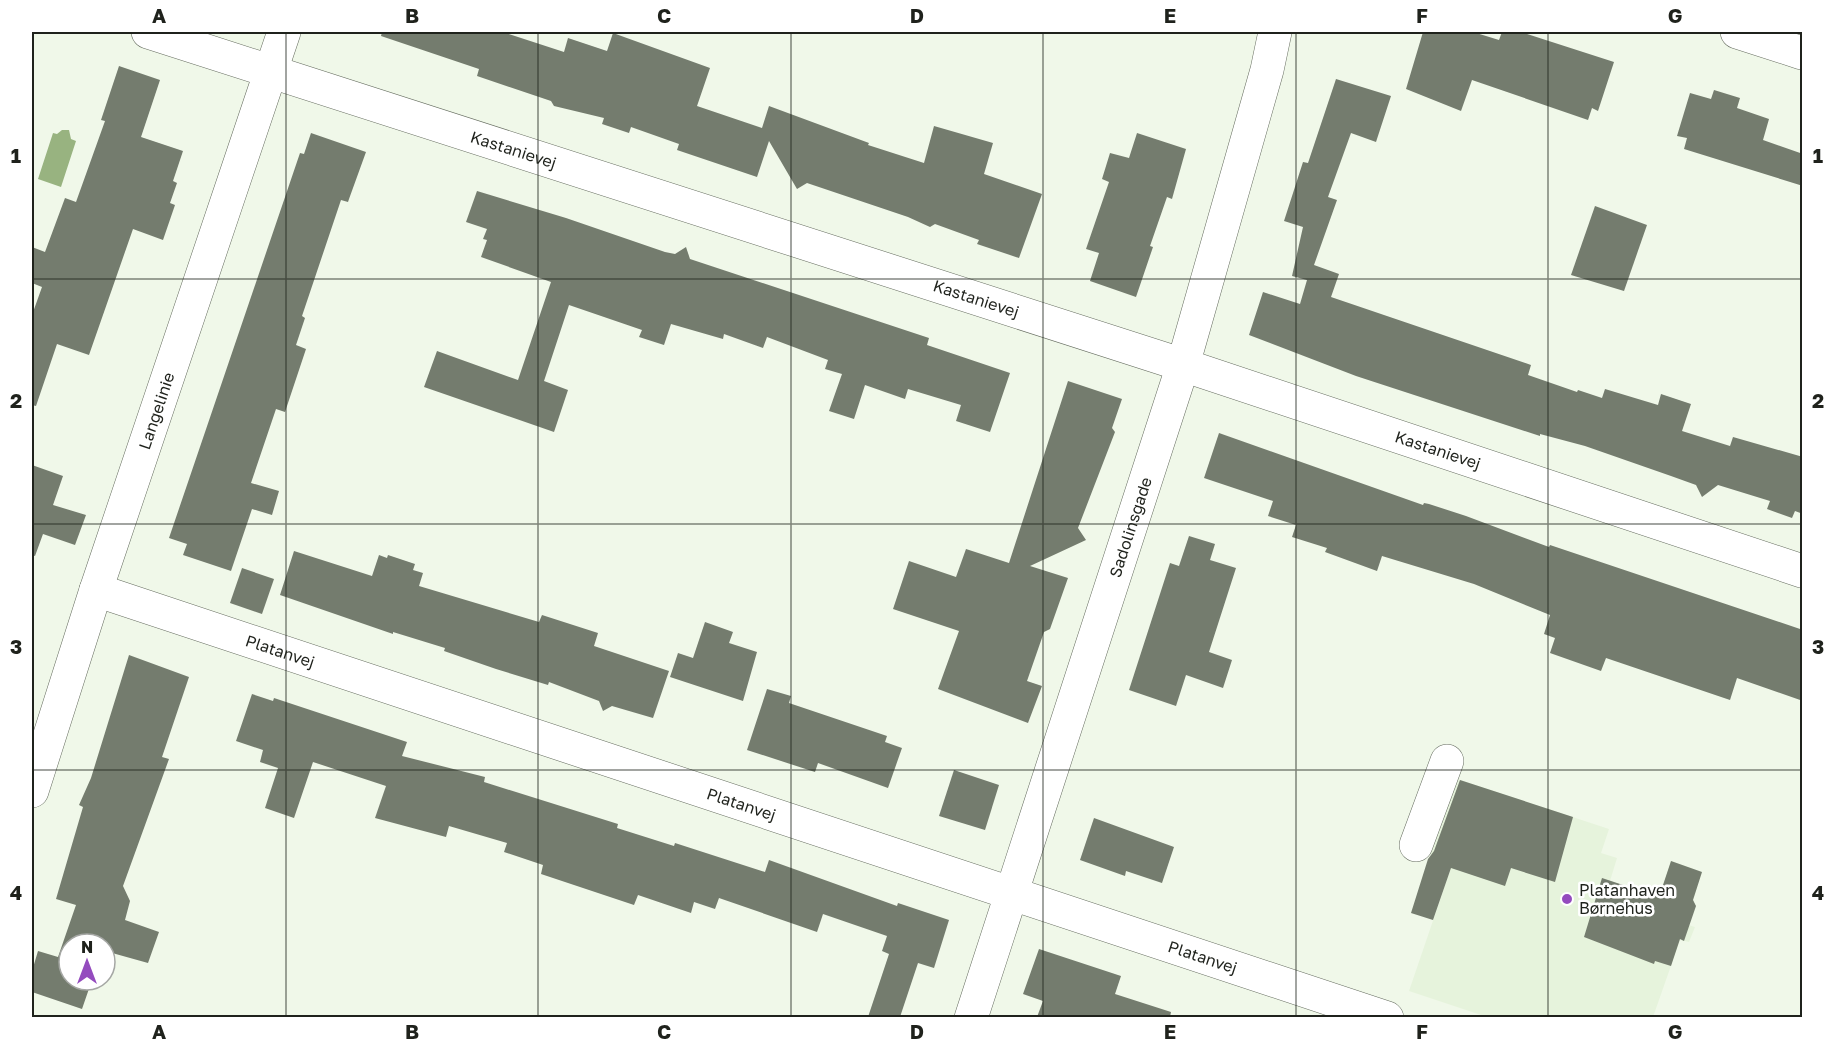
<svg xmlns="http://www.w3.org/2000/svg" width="1834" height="1049" viewBox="0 0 1834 1049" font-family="'Golos Text',sans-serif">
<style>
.built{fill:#e6f3dc}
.water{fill:#98b380}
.building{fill:#747c6e}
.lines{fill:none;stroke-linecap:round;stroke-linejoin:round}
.minor-casing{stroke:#656c5f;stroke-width:34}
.minor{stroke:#fff;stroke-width:33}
.grid{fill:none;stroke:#1f221c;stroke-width:1.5;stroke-opacity:0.55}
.poi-dot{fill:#944bbe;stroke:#fff;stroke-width:2}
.labels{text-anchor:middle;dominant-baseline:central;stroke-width:5;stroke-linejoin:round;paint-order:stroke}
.street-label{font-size:16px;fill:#1f221c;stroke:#fff}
.poi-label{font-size:16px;fill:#1f221c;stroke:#fff;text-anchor:start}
.neatline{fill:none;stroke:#1f221c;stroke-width:2}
.grid-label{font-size:20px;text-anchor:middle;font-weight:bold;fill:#1f221c}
</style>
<rect width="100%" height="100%" fill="#f0f8e9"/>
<polygon class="built" points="1448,776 1609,829 1601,853 1617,858 1610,881 1659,897 1671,861 1702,872 1693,900 1696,906 1685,924 1695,927 1689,942 1680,940 1653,1017 1487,1017 1409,991 1453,862 1430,854 1428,841"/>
<polygon class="water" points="62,130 69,130 71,139 76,141 61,187 38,179 53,133 57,134"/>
<g class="building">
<polygon points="382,32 503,32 564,52 568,38 607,51 613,33 710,68 697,106 762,128 769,106 869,143 868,145 924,163 934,126 993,143 984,174 1042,194 1019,258 977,244 979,240 935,224 930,227 908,217 807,183 797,189 769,141 757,177 677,150 679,144 631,127 629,133 602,124 604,118 554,106 551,101 477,76 479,69 381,36"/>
<polygon points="1423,32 1473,32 1499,40 1502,32 1521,32 1614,62 1598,111 1592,108 1588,120 1472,80 1461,111 1406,89"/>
<polygon points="119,66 160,80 141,137 183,151 173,181 177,183 170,203 175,205 163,240 133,229 89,355 57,344 36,406 32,405 32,315 42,287 32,283 32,247 45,252 65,198 76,202 105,121 101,120"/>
<polygon points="1336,79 1391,96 1376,142 1351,133 1328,197 1337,200 1314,265 1339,274 1331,297 1531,365 1528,375 1577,392 1578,390 1602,398 1605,389 1658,405 1661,394 1691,404 1682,431 1730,446 1733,437 1803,457 1803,514 1795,511 1792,518 1767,509 1770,501 1718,485 1702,497 1696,485 1671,476 1585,446 1540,434 1540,436 1356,376 1249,335 1263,292 1300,304 1307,280 1292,276 1303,227 1284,221 1303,162 1308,163"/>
<polygon points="1714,90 1740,98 1737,108 1769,119 1763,140 1803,154 1803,186 1684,149 1687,138 1677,136 1690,93 1711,99"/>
<polygon points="311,133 366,152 349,199 348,202 341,200 302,316 305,318 296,345 306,349 285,412 276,409 251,483 279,491 272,515 252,509 231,571 183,555 187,544 169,538 300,153 304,154"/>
<polygon points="1137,133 1186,149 1172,199 1167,197 1150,246 1153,247 1136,297 1090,281 1099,253 1086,249 1109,182 1102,179 1110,153 1129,158"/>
<polygon points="477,191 566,218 665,252 675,254 686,247 690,259 929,338 927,345 1010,373 990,432 956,421 961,405 908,389 905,399 865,385 854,419 829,411 842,374 825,369 828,360 767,337 763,348 724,334 723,339 671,324 664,345 639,337 642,330 569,305 544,381 568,390 554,432 424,387 437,351 518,380 551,282 481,257 487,240 483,239 487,229 466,222"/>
<polygon points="1595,206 1647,225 1624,291 1571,275"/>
<polygon points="1068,381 1122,399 1112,428 1115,432 1078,528 1086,540 1030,566 1068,578 1050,629 1044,632 1027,681 1042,686 1028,723 938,689 959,631 893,609 909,561 956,577 966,549 1009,563"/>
<polygon points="1219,433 1423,505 1424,503 1429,504 1466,516 1549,547 1550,545 1803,630 1803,701 1737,678 1730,700 1606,658 1601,671 1550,653 1555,638 1544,634 1550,615 1474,584 1382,556 1377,571 1325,552 1327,548 1292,537 1296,525 1268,516 1273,501 1204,478"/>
<polygon points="32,465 63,476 53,505 86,515 75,545 43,534 35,556 32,555"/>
<polygon points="1189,536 1215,544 1210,560 1236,568 1209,652 1232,660 1223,688 1186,675 1176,706 1129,690 1170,563 1179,566"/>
<polygon points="294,551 372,576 379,555 387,558 388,555 415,564 413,570 423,573 419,586 539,622 542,615 598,633 594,646 669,671 653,718 612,706 603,711 599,701 549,682 548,685 496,669 444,651 445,648 393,632 393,634 280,595"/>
<polygon points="242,568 274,579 262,614 230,603"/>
<polygon points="705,622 733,632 729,643 757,652 743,701 670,677 678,653 693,658"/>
<polygon points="129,655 189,677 162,757 169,759 123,886 130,901 125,920 159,932 148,963 105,951 105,944 69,944 69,980 92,980 82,1009 32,992 32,971 38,951 58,957 76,905 56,899 83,807 79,805 91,778"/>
<polygon points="767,689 791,696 789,703 887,736 885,742 902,748 888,788 818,763 815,772 747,750"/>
<polygon points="252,694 273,701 274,698 407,742 402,756 485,777 484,782 618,824 617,828 674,846 675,843 765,872 769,860 897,906 898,903 949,920 934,968 918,963 900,1017 868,1017 889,954 882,951 887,936 823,914 817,932 719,898 715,909 694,902 691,913 638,895 634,905 541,874 543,865 504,852 507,843 449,826 446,837 375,818 386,786 313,762 294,818 265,808 278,768 260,762 263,750 236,741"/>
<polygon points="954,770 999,785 985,830 939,816"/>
<polygon points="1460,780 1573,817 1555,882 1511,868 1505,886 1451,868 1433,920 1411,913 1428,859 1434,851"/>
<polygon points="1094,818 1174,847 1162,883 1126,871 1125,876 1080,860"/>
<polygon points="1671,861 1702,872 1693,900 1696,906 1684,941 1680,939 1671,966 1655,961 1654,964 1584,937 1602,878 1659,897"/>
<polygon points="1039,949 1121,976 1115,994 1171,1012 1170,1017 1037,1017 1043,1001 1023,994"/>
</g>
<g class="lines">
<g class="minor-casing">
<g id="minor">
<path id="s1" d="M148,32L1183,365L1802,571"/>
<polyline points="1737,32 1802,53"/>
<path id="s2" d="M96,590L1387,1018"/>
<path id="s3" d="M32,791L96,590L284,32"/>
<polyline points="1416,845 1447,761"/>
<path id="s4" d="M971,1018L1183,365L1267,70L1275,32"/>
</g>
</g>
<use href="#minor" class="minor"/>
</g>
<path class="grid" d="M286,32V1018M538,32V1018M791,32V1018M1043,32V1018M1296,32V1018M1548,32V1018M32,279H1802M32,524H1802M32,770H1802"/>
<circle class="poi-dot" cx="1567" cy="899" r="6"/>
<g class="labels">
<g class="street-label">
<text stroke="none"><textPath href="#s1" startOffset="384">Kastanievej</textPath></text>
<text stroke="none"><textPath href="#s1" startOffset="870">Kastanievej</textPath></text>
<text stroke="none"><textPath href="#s3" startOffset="400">Langelinie</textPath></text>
<text stroke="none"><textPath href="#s1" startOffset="1356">Kastanievej</textPath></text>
<text stroke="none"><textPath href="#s4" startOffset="516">Sadolinsgade</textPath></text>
<text stroke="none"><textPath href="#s2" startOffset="194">Platanvej</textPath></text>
<text stroke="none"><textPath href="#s2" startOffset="680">Platanvej</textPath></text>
<text stroke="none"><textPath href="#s2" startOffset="1166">Platanvej</textPath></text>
</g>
<g class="poi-label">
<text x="1579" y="890">Platanhaven<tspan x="1579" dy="18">Børnehus</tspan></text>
</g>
</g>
<rect width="1834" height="1049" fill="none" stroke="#ffffff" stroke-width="66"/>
<g transform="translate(87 962)"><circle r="28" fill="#ffffff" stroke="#a5a7a4" stroke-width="1.5"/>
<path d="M0-4.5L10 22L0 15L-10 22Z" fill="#944bbe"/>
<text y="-9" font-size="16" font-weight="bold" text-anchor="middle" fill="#1f221c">N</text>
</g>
<rect x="33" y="33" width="1768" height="983" class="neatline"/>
<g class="grid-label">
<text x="159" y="23">A</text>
<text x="412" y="23">B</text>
<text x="664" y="23">C</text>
<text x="917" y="23">D</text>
<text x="1170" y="23">E</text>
<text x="1422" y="23">F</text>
<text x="1675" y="23">G</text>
<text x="16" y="163">1</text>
<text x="1818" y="163">1</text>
<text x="16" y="408">2</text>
<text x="1818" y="408">2</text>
<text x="16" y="654">3</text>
<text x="1818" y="654">3</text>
<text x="16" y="900">4</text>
<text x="1818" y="900">4</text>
<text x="159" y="1039">A</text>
<text x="412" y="1039">B</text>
<text x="664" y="1039">C</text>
<text x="917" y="1039">D</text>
<text x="1170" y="1039">E</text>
<text x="1422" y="1039">F</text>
<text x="1675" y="1039">G</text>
</g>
</svg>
